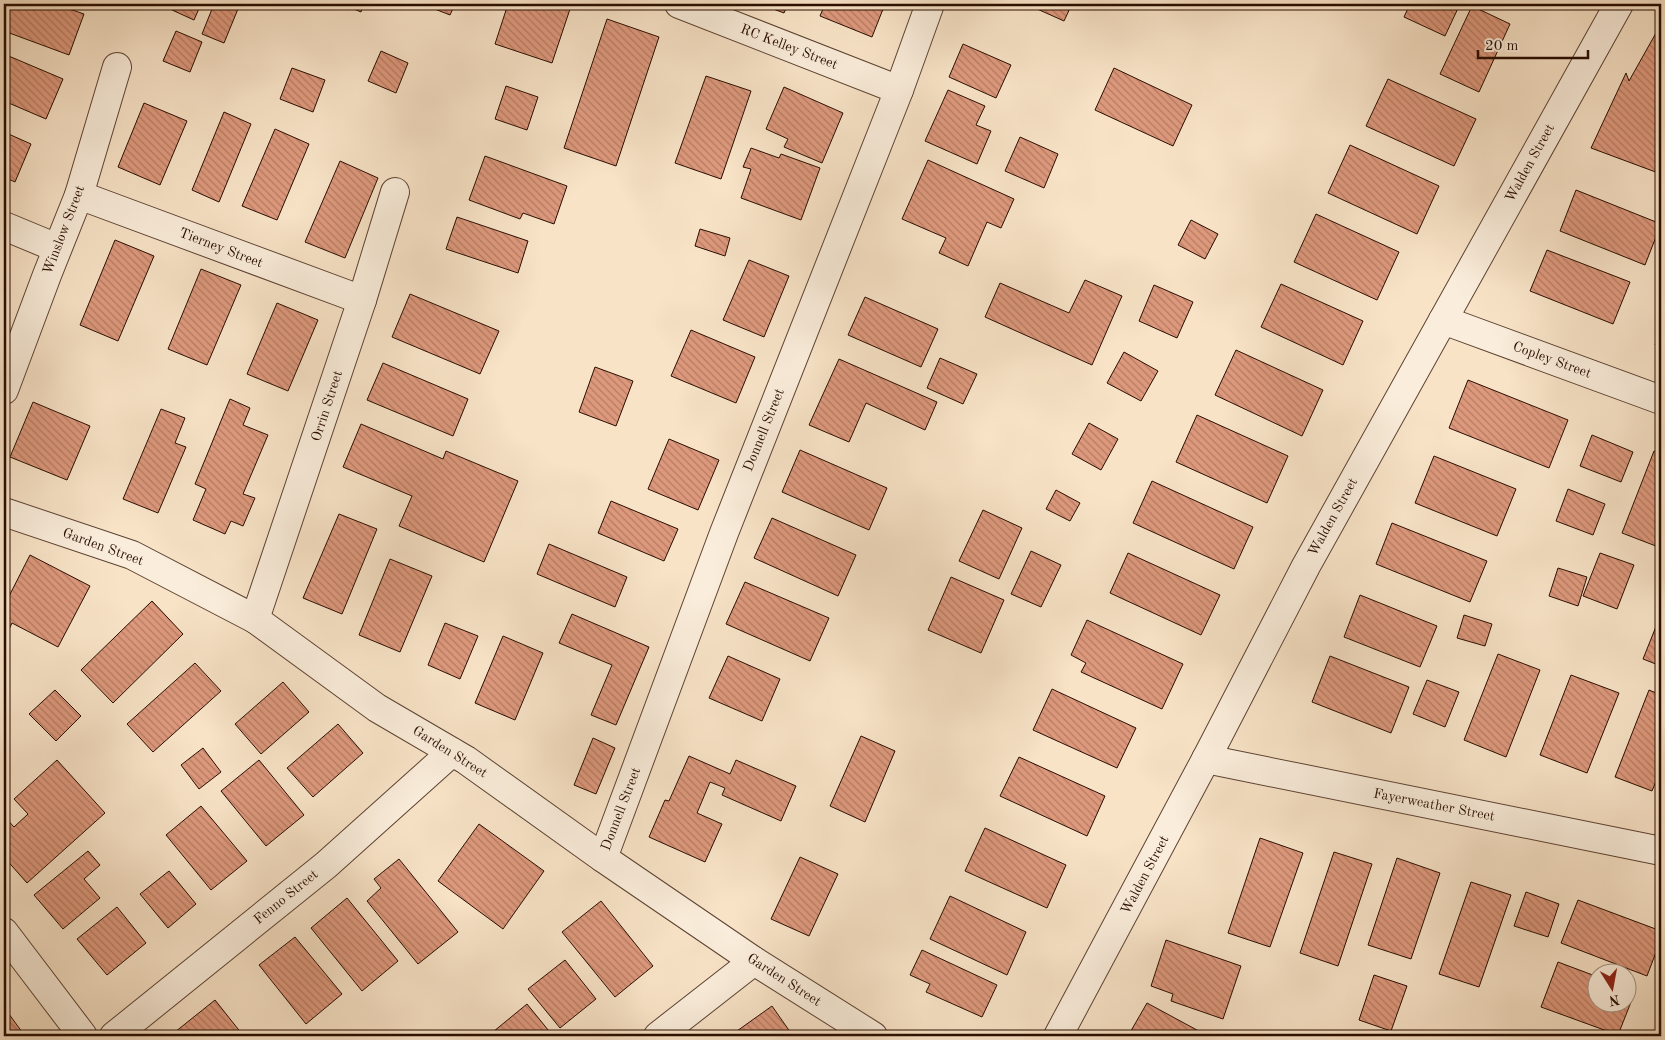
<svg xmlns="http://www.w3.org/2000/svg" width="1665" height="1040" viewBox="0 0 1665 1040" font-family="'Old Standard TT',serif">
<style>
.building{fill:url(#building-back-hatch);stroke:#290d00}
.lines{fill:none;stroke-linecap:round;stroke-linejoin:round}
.minor-casing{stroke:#5d4232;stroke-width:30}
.tertiary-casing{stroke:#5d4232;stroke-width:30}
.minor{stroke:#faeddb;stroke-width:28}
.tertiary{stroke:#faeddb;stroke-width:28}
.labels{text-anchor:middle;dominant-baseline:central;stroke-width:4;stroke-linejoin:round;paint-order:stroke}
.street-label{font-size:14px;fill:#290d00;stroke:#faeddb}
</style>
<defs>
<pattern id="building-back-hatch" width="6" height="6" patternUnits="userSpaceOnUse" patternTransform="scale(1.25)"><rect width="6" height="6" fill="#de997d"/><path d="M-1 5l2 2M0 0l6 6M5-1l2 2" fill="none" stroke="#b47b64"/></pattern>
</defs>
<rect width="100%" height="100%" fill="#f8e3c7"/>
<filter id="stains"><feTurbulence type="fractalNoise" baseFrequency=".004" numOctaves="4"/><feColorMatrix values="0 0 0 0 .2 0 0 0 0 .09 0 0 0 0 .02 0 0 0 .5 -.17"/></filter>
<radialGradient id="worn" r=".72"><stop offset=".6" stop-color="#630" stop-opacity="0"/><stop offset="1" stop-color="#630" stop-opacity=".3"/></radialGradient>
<g class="building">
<polygon points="5,4 55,4 84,14 69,55 4,31"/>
<polygon points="175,4 201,4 194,20 172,10"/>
<polygon points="214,4 240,4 224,43 202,34"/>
<polygon points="342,4 364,4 361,12"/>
<polygon points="422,4 455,4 450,15"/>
<polygon points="508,4 566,4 571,6 552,63 495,44"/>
<polygon points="760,4 788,4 784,13"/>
<polygon points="825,4 885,4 872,37 820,16"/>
<polygon points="1026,4 1072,4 1064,21"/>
<polygon points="1410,4 1460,4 1445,36 1404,17"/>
<polygon points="1472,6 1510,24 1479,92 1440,74"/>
<polygon points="607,19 659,37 616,166 564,148"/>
<polygon points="1661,24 1661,174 1591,148 1626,73 1629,81"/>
<polygon points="176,31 202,42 190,72 163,61"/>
<polygon points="963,44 1011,65 996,98 949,77"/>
<polygon points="381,51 408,63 396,93 368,81"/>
<polygon points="4,54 63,79 46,119 4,101"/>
<polygon points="292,68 325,80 313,112 280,99"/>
<polygon points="1114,68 1192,105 1173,146 1095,110"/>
<polygon points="706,76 751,91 721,179 675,163"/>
<polygon points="1388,79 1476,119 1454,166 1366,126"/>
<polygon points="506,86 538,97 527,130 495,119"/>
<polygon points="784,87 843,113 822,163 784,147 788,139 766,129"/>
<polygon points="948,90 985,106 976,125 991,131 977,164 925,141"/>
<polygon points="144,103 187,121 160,185 118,167"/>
<polygon points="224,112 251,124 219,202 192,190"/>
<polygon points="275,129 309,144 277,220 242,206"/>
<polygon points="4,132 31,144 15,182 4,177"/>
<polygon points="1020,137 1058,154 1044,188 1005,171"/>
<polygon points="1350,145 1439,186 1417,234 1328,193"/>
<polygon points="751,148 779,158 781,154 820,168 801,220 741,198 751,169 743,167"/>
<polygon points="485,156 567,186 554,224 523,213 520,219 469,200"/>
<polygon points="928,160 1014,199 1001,228 987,222 968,266 939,253 946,238 902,219"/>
<polygon points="340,161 378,178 345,258 305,242"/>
<polygon points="1576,190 1661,224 1645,265 1560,231"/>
<polygon points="1316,214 1399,252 1377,300 1294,262"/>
<polygon points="457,217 528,241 518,273 446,249"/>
<polygon points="1191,220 1218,234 1205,259 1178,245"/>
<polygon points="700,229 730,238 725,256 695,246"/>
<polygon points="115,240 154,256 118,341 80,325"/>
<polygon points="1547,250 1630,282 1613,324 1530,291"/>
<polygon points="749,260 789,276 764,337 723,320"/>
<polygon points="201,269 241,285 207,365 168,349"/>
<polygon points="1085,280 1122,296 1092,365 985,317 1000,283 1069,313"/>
<polygon points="1281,284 1363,321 1343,365 1261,327"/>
<polygon points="1154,285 1193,302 1177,338 1139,321"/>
<polygon points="410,294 499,331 480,374 392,337"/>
<polygon points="865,297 938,329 921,367 848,335"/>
<polygon points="277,303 318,320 288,391 247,374"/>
<polygon points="691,330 755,357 736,403 671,376"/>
<polygon points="1661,330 1661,347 1655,345"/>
<polygon points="1236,350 1323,390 1302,436 1215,395"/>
<polygon points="1124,352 1158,371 1141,401 1107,383"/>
<polygon points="940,358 977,374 963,404 927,388"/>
<polygon points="839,359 937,402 925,430 866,403 849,442 809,425"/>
<polygon points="383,363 468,399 453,436 367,400"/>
<polygon points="595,367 633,381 616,426 579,412"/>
<polygon points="1468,380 1568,420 1549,468 1449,428"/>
<polygon points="230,399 250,408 243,425 268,435 243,494 255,498 243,526 231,521 225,534 193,520 206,489 195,484"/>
<polygon points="33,402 90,426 67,480 10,457"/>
<polygon points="161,409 185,418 175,443 186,447 158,513 123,499"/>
<polygon points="1197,415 1288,456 1267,503 1176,462"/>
<polygon points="1089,423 1118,439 1101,470 1072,454"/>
<polygon points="361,424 443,459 446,451 518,481 484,562 399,526 412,496 343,467"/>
<polygon points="1592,435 1633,452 1621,482 1580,466"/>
<polygon points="669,439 719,460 698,510 648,489"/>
<polygon points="800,450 887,488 869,530 782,492"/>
<polygon points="1654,451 1661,453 1661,548 1622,533"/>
<polygon points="1434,456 1516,489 1497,536 1415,503"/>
<polygon points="1152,481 1253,527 1234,569 1133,523"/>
<polygon points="1568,489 1605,504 1593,535 1556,521"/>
<polygon points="1056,490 1080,503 1070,521 1046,509"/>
<polygon points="611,501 678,529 664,561 598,533"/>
<polygon points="983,510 1022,528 999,579 959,561"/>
<polygon points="339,514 377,529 342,614 303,598"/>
<polygon points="772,518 856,555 838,596 754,558"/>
<polygon points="1392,523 1487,561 1470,602 1376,564"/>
<polygon points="549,544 627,577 615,607 537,574"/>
<polygon points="1031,551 1061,565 1041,607 1011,594"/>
<polygon points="1128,553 1220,595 1201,635 1110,593"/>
<polygon points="1600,553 1634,565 1617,609 1583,596"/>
<polygon points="30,555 90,586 58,647 12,623 4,640 4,606"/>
<polygon points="390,559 432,576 400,652 359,635"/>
<polygon points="1558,568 1587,577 1578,606 1549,596"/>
<polygon points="951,577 1004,600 981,653 928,630"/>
<polygon points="745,582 829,618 810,661 726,624"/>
<polygon points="1360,595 1437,626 1420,667 1344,637"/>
<polygon points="152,601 183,634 113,703 81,670"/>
<polygon points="572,614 649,647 616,725 591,715 612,665 559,643"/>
<polygon points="1661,614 1661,666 1643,659"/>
<polygon points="1464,615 1492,624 1485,646 1457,638"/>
<polygon points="1087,620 1183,664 1162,709 1081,672 1086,663 1071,655"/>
<polygon points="445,623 478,636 460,679 428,665"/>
<polygon points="503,636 543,653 515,720 475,703"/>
<polygon points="1498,654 1540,670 1506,757 1464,740"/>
<polygon points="728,656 780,679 762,721 709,698"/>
<polygon points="1330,656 1409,687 1391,733 1312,702"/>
<polygon points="195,663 221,691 153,752 127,724"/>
<polygon points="1571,675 1619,693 1587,773 1540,755"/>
<polygon points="1427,680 1459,692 1445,727 1413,714"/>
<polygon points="283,682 309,712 261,754 235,724"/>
<polygon points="1052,689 1136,728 1117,768 1033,730"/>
<polygon points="55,690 81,716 56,741 29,714"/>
<polygon points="1649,690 1661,695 1661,769 1652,791 1615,777"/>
<polygon points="338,724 363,753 313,797 287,768"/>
<polygon points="861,736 895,751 865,822 830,806"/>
<polygon points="593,738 615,748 596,794 574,785"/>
<polygon points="203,748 221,772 199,789 181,765"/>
<polygon points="689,756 730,774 736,760 796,786 781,821 722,795 725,788 710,782 697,813 722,824 705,862 649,837 665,800 669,801"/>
<polygon points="1019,757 1105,796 1087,836 1000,796"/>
<polygon points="57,760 105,813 27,883 4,857 4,816 14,827 28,814 14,799"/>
<polygon points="259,760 304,815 266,846 221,791"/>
<polygon points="201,806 247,861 211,890 166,835"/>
<polygon points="479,824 544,871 503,929 438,881"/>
<polygon points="985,828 1066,865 1047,908 965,871"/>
<polygon points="1260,838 1303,853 1270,947 1228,933"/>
<polygon points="88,851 100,865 84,879 100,898 63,929 34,895"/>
<polygon points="1334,852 1372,864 1338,966 1300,953"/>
<polygon points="800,857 838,874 809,936 771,919"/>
<polygon points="1397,858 1440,873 1411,959 1368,945"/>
<polygon points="399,859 458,932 418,964 367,901 381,888 374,879"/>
<polygon points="169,871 196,904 168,928 140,894"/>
<polygon points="1471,882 1511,895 1479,987 1439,974"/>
<polygon points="1526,892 1559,904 1548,937 1514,926"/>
<polygon points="950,896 1026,932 1007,975 930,939"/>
<polygon points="347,898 398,961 362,991 311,928"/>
<polygon points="1578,900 1661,931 1661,939 1647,976 1561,943"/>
<polygon points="601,901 653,966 615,997 562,932"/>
<polygon points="117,907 146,943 107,975 77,939"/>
<polygon points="295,937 342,994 306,1024 259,965"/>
<polygon points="1166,940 1241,966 1223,1019 1171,1001 1173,994 1151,986"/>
<polygon points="922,950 997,985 982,1017 926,992 930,984 910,975"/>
<polygon points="565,960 596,999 560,1028 528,989"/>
<polygon points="1558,962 1598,977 1598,1002 1628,1002 1628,989 1635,992 1618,1035 1541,1007"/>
<polygon points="1374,975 1407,986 1391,1031 1359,1020"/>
<polygon points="215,1000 242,1034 238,1036 170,1036"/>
<polygon points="1147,1003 1208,1036 1128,1036"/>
<polygon points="527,1004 553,1036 488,1036"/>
<polygon points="772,1006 793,1036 730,1036"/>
<polygon points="6,1010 25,1036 4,1036 4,1012"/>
</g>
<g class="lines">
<g class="minor-casing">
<g id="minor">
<polyline points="679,4 899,90"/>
<polyline points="79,195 362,300"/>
<polyline points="4,226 57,248"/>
<polyline points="1443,320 1661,400"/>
<polyline points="4,390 47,275 79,195 117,67"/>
<polyline points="4,512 132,555 255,619 377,708 466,760 603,858 754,961 873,1036"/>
<polyline points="255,619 362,300 395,192"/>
<polyline points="1206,759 1661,851"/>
<polyline points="603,858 724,533 899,90 930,4"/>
<polyline points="114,1036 326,865 452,752"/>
<polyline points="658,1036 754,961"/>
</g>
</g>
<g class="tertiary-casing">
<g id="tertiary">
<polyline points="4,932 83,1036"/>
<polyline points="1058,1036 1206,759 1306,566 1619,4"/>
</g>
</g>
<use href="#minor" class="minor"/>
<use href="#tertiary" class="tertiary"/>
</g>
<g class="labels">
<g class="street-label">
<text transform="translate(789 47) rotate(21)">RC Kelley Street</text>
<text transform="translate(1530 163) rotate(-61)">Walden Street</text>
<text transform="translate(64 230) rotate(-69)">Winslow Street</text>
<text transform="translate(221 248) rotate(21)">Tierney Street</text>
<text transform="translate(1552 360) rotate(20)">Copley Street</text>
<text transform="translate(327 406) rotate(-72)">Orrin Street</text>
<text transform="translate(764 430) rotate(-68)">Donnell Street</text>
<text transform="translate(1333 517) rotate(-61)">Walden Street</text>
<text transform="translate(103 547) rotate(20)">Garden Street</text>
<text transform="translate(450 752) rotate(32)">Garden Street</text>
<text transform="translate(1434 805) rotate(11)">Fayerweather Street</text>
<text transform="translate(621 809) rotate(-69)">Donnell Street</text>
<text transform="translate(1145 875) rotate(-62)">Walden Street</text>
<text transform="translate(286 897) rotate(-39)">Fenno Street</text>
<text transform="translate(784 980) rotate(33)">Garden Street</text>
</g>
</g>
<rect width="1665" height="1040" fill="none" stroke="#f8e3c7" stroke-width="20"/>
<rect x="5" y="5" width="1655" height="1030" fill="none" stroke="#290d00" stroke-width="2.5"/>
<rect x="10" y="10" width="1645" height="1020" fill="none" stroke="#290d00"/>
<g transform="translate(1612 988) rotate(169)"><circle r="24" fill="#faeddb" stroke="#a69383"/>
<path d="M0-4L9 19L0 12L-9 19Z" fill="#8f2418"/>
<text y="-8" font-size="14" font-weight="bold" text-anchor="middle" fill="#290d00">N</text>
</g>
<path d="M1478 50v8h110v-8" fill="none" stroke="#290d00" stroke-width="2.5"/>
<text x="1485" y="50" font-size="15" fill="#290d00" stroke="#faeddb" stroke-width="4" paint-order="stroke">20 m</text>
<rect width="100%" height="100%" filter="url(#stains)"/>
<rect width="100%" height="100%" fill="url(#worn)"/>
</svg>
